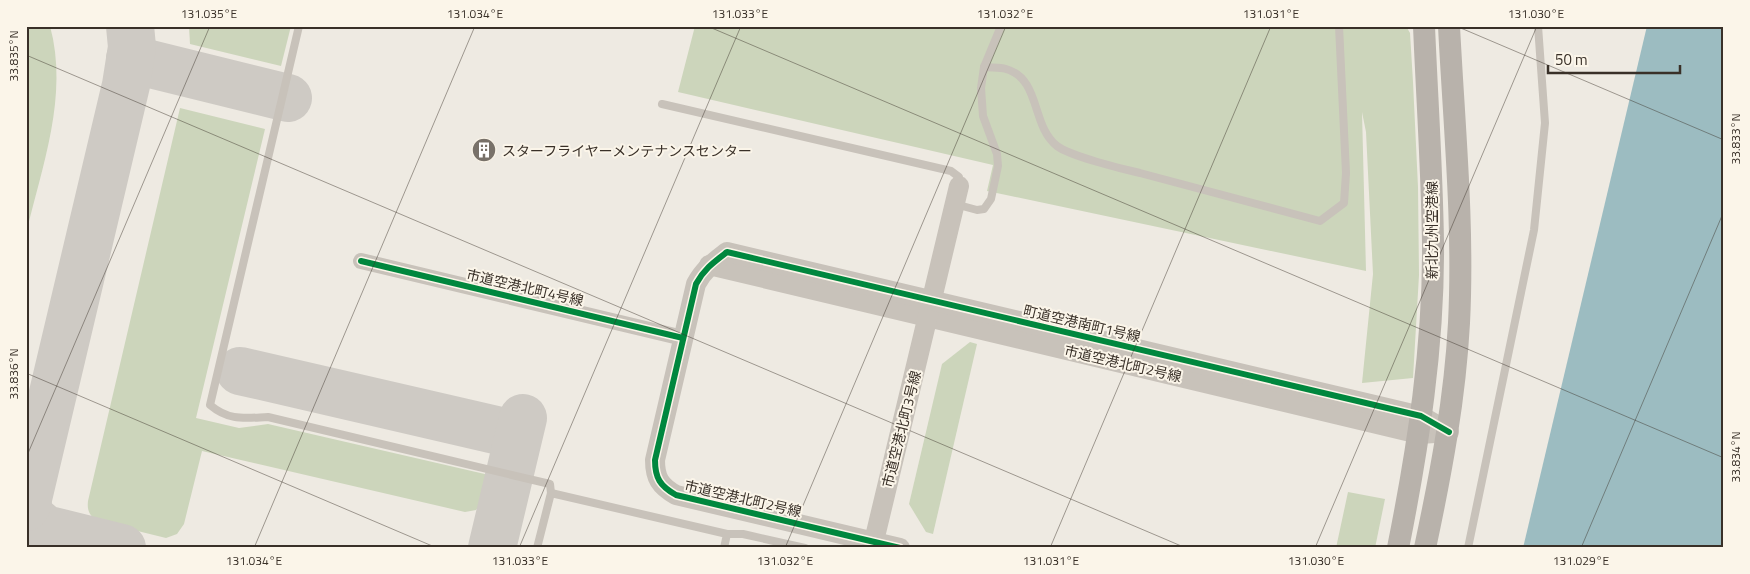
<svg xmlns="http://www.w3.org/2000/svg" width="1750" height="574" viewBox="0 0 1750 574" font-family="'Titillium Web','Noto Sans JP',sans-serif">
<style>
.green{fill:#ccd5bb}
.water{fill:#9cbcc1}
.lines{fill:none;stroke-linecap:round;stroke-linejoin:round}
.taxiway{stroke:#cecac4;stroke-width:48}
.service{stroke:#c8c2ba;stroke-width:8}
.minor{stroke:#c8c2ba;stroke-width:16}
.tertiary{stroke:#c8c2ba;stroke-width:20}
.secondary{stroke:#b8b2ab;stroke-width:22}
.cycleway-casing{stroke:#fbf5e9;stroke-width:9}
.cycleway{stroke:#00873e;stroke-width:6}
.ticks{fill:none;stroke:#393028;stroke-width:1;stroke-opacity:0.45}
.labels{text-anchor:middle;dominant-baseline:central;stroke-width:4;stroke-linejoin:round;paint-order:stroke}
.poi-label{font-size:14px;fill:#393028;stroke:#fbf5e9;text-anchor:start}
.street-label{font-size:14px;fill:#393028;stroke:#fbf5e9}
.neatline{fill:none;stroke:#393028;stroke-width:2}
.ticks-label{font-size:12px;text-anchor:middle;fill:#393028}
</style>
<rect width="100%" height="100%" fill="#eeeae2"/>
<g class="green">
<path d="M26,26H50C69,96 42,166 26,234Z"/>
<polygon points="189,26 291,26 281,66 190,44"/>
<polygon points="695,26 1406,26 1410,33 1413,82 1418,187 1419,275 1413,378 1362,383 1373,274 1366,132 1362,112 1366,271 987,191 993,165 678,92"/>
<path d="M180,108L265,129L196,418L239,428L268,424L489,475L484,500L476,510L465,512L202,451L184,524L177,534L166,538L97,521C89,515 87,510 88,501Z"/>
<polygon points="970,342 977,344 933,534 926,532 909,504 942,364"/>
<polygon points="1348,492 1385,499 1375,548 1336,548"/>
</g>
<polygon class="water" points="1647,26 1724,26 1724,548 1523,548"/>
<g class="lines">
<g class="taxiway">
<polyline points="130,59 288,98"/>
<polyline points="240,371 500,431 507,435 515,449"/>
<polyline points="27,505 32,518 45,529 122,548"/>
<polyline points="26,507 126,85 132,47 130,26"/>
<polyline points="492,548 523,418"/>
</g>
<g class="service">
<path d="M299,26L210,405C229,421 244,418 268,417L550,484L551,493"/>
<path d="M984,67C991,68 999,67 1006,69C1041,79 1031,126 1057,146C1070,156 1122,169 1140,173C1200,189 1260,205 1320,221L1344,203L1346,173L1339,26"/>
<polyline points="662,104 951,171 959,177 959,184"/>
<polyline points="955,204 977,210 984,209 991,199 998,166 997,154 983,116 981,88 984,67 1001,26"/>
<polyline points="727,534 743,534 805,548"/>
<polyline points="537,548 551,493 727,534 724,548"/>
<polyline points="1468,548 1534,230 1545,123 1538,26"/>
</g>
<polyline class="minor" points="361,261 683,338"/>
<g class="tertiary">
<polyline points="709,265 1419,434 1435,433"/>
<polyline points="874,541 959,186"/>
<path d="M900,548L676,495C660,486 655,478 655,460L696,284C704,269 714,262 727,252L1421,416L1449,432"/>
</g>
<g class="secondary">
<path d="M1398,548C1418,448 1434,345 1433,243C1432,170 1427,98 1424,26"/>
<path d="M1425,548C1441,473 1455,399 1459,323C1464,224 1454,125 1449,26"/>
</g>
<g class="cycleway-casing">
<g id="cycleway">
<polyline points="361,261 683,338"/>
<path d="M900,548L676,495C660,486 655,478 655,460L696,284C704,269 714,262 727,252L1421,416L1449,432"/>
</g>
</g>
<use href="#cycleway" class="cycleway"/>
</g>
<path class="ticks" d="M707,26L1724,458M1456,26L1724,140M26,55L1186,548M26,373L437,548M26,458L210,26M254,548L475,26M519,548L741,26M785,548L1006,26M1050,548L1271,26M1315,548L1537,26M1581,548L1724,211"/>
<defs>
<g id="building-disc" transform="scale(1.25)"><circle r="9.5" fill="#787169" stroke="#fbf5e9"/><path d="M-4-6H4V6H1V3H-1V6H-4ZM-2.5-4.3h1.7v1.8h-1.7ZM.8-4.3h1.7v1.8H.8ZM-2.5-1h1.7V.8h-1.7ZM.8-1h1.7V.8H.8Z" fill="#fff"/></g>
</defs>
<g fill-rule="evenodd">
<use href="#building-disc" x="484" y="150"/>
</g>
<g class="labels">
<g class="poi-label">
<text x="502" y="150">スターフライヤーメンテナンスセンター</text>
</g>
<g class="street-label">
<text transform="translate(1431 230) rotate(-90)">新北九州空港線</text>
<text transform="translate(525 287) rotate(13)">市道空港北町4号線</text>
<text transform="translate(1082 323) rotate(13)">町道空港南町1号線</text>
<text transform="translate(1123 363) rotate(13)">市道空港北町2号線</text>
<text transform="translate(901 429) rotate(-76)">市道空港北町3号線</text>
<text transform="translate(743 498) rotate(13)">市道空港北町2号線</text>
</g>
</g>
<rect width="1750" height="574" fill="none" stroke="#fbf5e9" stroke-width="55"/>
<path d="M1548 65v8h132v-8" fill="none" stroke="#393028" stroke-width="2.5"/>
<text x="1555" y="65" font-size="15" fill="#393028" stroke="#fbf5e9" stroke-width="4" paint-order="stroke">50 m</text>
<rect x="28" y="28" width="1694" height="518" class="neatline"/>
<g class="ticks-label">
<text x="209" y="18">131.035°E</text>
<text x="475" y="18">131.034°E</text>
<text x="740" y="18">131.033°E</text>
<text x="1005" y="18">131.032°E</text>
<text x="1271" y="18">131.031°E</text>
<text x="1536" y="18">131.030°E</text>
<text transform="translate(14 56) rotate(-90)" y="4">33.835°N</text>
<text transform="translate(1736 139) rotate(-90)" y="4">33.833°N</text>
<text transform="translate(14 374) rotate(-90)" y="4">33.836°N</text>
<text transform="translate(1736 457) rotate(-90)" y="4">33.834°N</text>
<text x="254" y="565">131.034°E</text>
<text x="520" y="565">131.033°E</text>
<text x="785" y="565">131.032°E</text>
<text x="1051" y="565">131.031°E</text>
<text x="1316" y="565">131.030°E</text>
<text x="1581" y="565">131.029°E</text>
</g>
</svg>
